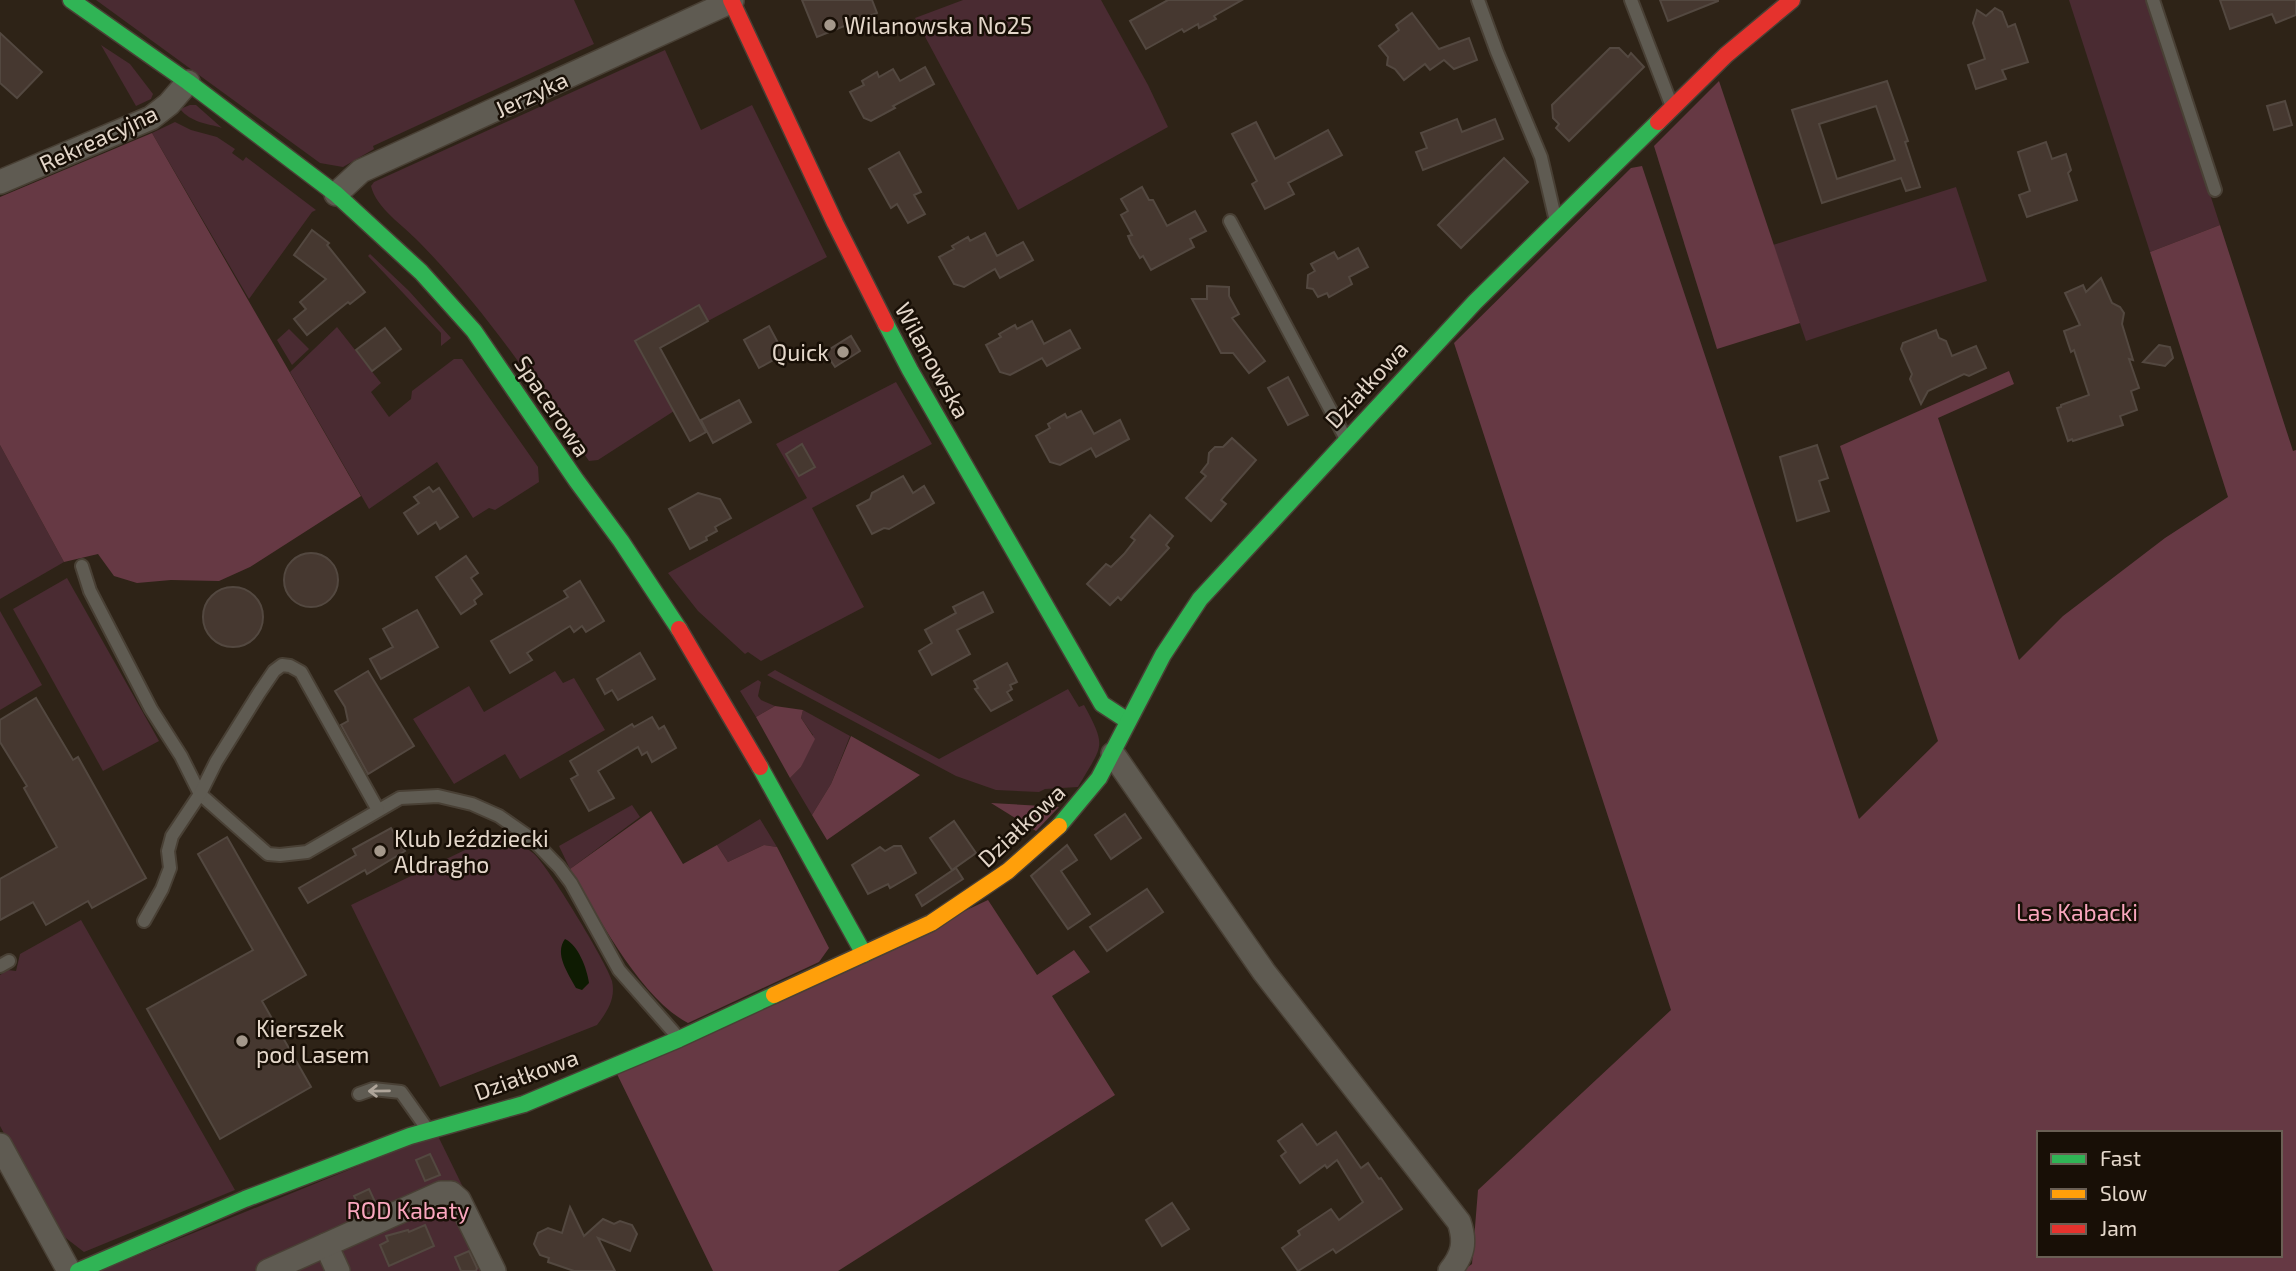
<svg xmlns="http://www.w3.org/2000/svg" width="2296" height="1271" viewBox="0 0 2296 1271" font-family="'Exo 2',sans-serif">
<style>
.green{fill:#4a2b32}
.forest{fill:#663944;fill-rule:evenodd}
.water{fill:#0e1b02}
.building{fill:#463830;stroke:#534840;stroke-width:2;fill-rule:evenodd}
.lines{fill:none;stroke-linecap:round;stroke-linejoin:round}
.lane-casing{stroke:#494035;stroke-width:16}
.street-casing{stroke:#494035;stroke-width:26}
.fast-casing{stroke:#494035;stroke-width:19}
.slow-casing{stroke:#494035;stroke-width:19}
.jam-casing{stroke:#494035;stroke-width:19}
.lane{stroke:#5f5b52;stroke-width:12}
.street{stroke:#5f5b52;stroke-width:23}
.fast{stroke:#30b455;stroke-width:16}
.slow{stroke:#ff9f0a;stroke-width:16}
.jam{stroke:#e5322d;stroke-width:16}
.oneway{stroke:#afa59a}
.poi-dot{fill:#a4988b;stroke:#180f06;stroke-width:2.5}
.labels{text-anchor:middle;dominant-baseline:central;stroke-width:5;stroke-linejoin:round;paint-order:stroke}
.poi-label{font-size:23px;fill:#e4d7ca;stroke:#180f06;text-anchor:start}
.street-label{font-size:23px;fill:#e4d7ca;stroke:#180f06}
.park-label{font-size:23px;fill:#faa6be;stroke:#180f06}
</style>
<rect width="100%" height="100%" fill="#2e2317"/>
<g class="green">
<polygon points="96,0 574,0 594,44 373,146 374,149 343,167 320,163"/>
<polygon points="963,0 1101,0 1148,85 1168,127 1018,210 915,18"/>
<polygon points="2069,0 2147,0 2220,225 2150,252"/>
<polygon points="101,45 130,64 153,94 151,99 136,106"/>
<path d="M665,50L701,130L752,105L827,257L708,321L698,305L636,340L674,411L598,460L589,461C535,385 484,308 419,242C404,226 376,208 371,186L374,182Z"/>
<path d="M190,105H196L222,128C206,123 192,123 180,109Z"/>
<polygon points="175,122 191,130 217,137 235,149 232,153 243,161 246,157 316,210 312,212 249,299 152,133"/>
<polygon points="1956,187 1987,281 1806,341 1773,245"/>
<polygon points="370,254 409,291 451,338 441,346 441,333 368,256"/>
<polygon points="337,327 381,383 371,392 389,417 411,399 412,391 454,359 462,359 538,467 539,482 495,510 489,508 473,518 437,462 369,509 290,372"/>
<polygon points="289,329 309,349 292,365 277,340"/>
<polygon points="896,382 932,444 812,508 864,607 761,661 748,652 745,654 698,611 668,573 807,498 776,444"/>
<polygon points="0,445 64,562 0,599"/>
<polygon points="67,578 159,741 103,771 13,609"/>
<polygon points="0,611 42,685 0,710"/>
<path d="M775,670L939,759L1068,689L1079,707L1084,705C1108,749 1102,745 1078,787L1045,789L1039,792L996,790L956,776L767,675Z"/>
<polygon points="555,671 563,683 574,678 605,730 520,779 505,754 454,784 413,719 469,686 484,712"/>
<polygon points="758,680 761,682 758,696 761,700 775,706 756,717 740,691"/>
<polygon points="803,710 850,736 831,784 812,815 790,778 801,767 813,735 801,718"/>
<polygon points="632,805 640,817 570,869 559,846"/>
<polygon points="760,819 777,847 764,845 728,862 717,845"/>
<path d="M494,836C508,839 522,844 533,853C547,864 608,965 612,981C616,999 607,1012 597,1025L440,1087L351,905Z"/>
<polygon points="81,920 235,1190 84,1252 58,1232 0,1126 0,975 8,970 16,971 20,954"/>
<polygon points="437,1134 504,1271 100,1271"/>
</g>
<g class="forest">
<polygon points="1719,81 1800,323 1717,349 1654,146"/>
<polygon points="152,133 361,496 250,567 219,581 171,580 137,583 114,576 98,554 64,562 0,445 0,197"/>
<path d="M1642,166L1859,819L1938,741L1840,446L2009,371L2014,384L1938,418L2019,660L2063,616L2165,538L2228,497L2150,252L2220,225L2293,451L2296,450V1271H1462L1472,1264L1478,1190L1671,1010L1454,343L1631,168ZM2039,1133H2280V1255H2039Z"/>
<polygon points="775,706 803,710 801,718 815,739 801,767 790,778 756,717"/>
<polygon points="851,736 920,775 827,840 812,815 831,784"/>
<polygon points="991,803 1059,807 1036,831"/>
<path d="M651,811L683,864L717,845L728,862L764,845L777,847L829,948L819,962L688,1023C640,998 598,916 570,869Z"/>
<polygon points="988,900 1037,975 1074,950 1090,972 1052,996 1115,1095 838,1271 713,1271 617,1074"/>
</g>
<path class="water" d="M565,939C578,945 587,968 589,983L582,990L576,988C568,973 554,954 565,939Z"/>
<g class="building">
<polygon points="802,0 872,0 877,13 817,37"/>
<polygon points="1168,0 1242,0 1214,16 1216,19 1199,28 1198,24 1184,32 1182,29 1146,49 1130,21"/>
<polygon points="1660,0 1718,0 1718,1 1668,21"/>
<polygon points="2220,0 2296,0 2296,15 2276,23 2272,14 2230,29"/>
<polygon points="1995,8 2002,12 2008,27 2015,24 2028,62 2002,70 2006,79 1976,89 1968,65 1985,59 1973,23 1977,10 1986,16"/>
<polygon points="1412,13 1439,49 1469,38 1477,60 1454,69 1444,60 1430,70 1425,64 1404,80 1395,69 1387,65 1388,57 1379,46 1399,30 1396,25"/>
<polygon points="0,33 42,72 17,98 0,83"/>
<polygon points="1610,48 1619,48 1628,57 1631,53 1644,67 1569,141 1556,128 1559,124 1553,118 1552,105"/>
<polygon points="925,67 934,84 893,106 895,108 871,121 864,118 850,92 864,85 862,81 877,72 879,77 893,69 900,81"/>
<path d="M1887,81L1908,141L1905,142L1920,187L1906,191L1901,178L1822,203L1792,110ZM1876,106L1895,160L1837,179L1819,124Z"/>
<polygon points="2285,101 2292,125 2274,130 2267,106"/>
<polygon points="1457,119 1462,132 1495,119 1503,139 1423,170 1416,152 1427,148 1421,133"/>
<polygon points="1256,122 1275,159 1328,130 1342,155 1288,183 1294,194 1265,209 1252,184 1257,181 1232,134"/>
<polygon points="2046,142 2052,159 2066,154 2071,170 2068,173 2077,200 2027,217 2019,195 2030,191 2018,152"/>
<polygon points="899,152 921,192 914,195 925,214 908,223 897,204 891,208 869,169"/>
<polygon points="1504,158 1528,182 1461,248 1438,225"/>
<polygon points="1142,187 1149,200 1153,200 1167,226 1195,211 1206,231 1190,239 1194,247 1151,270 1143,256 1140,258 1131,243 1128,236 1132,235 1121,215 1128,211 1121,199"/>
<polygon points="312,230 329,243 327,245 365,292 350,304 348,302 307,335 294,319 306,309 300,302 326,279 294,255"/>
<polygon points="985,233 997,256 1023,242 1033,260 1000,278 995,269 964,287 954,284 939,257 954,249 952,246 968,237 970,241"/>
<polygon points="1358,248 1368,267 1349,277 1352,284 1329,297 1327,293 1318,297 1313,289 1307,288 1308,275 1315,271 1311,264 1334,252 1338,259"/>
<polygon points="2101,278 2112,303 2120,307 2124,313 2122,324 2133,360 2129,359 2139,388 2131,391 2137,410 2120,416 2123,425 2073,441 2072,439 2068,441 2057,408 2061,407 2061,405 2089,395 2074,350 2071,352 2064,331 2080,325 2065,293 2083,285 2086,292"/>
<polygon points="1207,286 1229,287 1229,296 1239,314 1232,318 1265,361 1249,373 1233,353 1221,353 1192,299 1207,299"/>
<polygon points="699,305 708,321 660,348 706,432 690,441 635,341"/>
<polygon points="1032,321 1044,344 1070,330 1080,348 1047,366 1042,358 1010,375 1000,372 986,345 1001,337 999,334 1015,325 1017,329"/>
<polygon points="769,326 784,354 759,368 744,340"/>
<polygon points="385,328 401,349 372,371 356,350"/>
<polygon points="1936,330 1939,338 1946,341 1952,356 1976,346 1986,368 1969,376 1964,374 1928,391 1921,404 1910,379 1912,374 1901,349 1903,343"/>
<polygon points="851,336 860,351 835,367 825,352"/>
<polygon points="2159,345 2170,347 2173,358 2165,366 2143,362"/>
<polygon points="1288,377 1308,415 1288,425 1268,388"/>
<polygon points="739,400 751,422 713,443 701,420"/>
<polygon points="1081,411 1094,434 1120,420 1129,439 1096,457 1091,448 1060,465 1050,462 1036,436 1050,428 1048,424 1065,414 1067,418"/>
<polygon points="1232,438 1256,460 1221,500 1226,504 1211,521 1186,498 1206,476 1201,472 1208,463 1209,453 1215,447 1223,447"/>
<polygon points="802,444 815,467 799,476 786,454"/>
<polygon points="1817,445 1828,478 1819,481 1829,511 1797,521 1780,457"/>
<polygon points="903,476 913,493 924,486 934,503 889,529 884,528 872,534 857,506 870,499 872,493"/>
<polygon points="429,487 433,492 439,488 458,517 440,529 436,522 418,534 404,513 419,503 414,497"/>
<polygon points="698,493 720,499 731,518 715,527 717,531 706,537 707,540 690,549 669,509"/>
<polygon points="1150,515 1173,536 1166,545 1169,548 1121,600 1118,597 1110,605 1087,584 1106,564 1111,567 1124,554 1135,540 1131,537"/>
<circle cx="311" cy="580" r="27"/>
<polygon points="466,556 478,573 471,578 482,594 474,600 476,604 461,614 436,577"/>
<polygon points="580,581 604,621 586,632 582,626 574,632 570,626 527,653 532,660 510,673 491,641 568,597 564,591"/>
<circle cx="233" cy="617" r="30"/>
<polygon points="983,592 993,612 957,630 970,654 932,675 919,651 932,643 925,630 956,613 953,607"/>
<polygon points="417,610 438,647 381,679 370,659 393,647 383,629"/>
<polygon points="640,653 655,679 618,700 612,690 605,694 597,679"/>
<polygon points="1007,663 1017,682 1010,685 1012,689 1007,692 1012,700 991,711 975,689 978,688 974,681"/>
<polygon points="368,671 414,746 368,774 341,725 348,721 345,707 335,691"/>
<polygon points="36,698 73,760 78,757 146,878 92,908 88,901 46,925 33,902 0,920 0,879 57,847 24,788 27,786 0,742 0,720"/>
<polygon points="652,717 659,729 664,726 676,748 652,762 647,752 642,755 638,747 598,771 614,798 589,811 571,779 578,775 570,761 632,724 634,727"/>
<polygon points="1125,814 1141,838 1111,859 1095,835"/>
<polygon points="954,821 976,853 952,870 930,838"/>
<polygon points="391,828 405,851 367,874 365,870 308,903 299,888 356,855 353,849"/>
<polygon points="227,837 306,975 262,1001 311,1087 220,1139 147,1009 253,950 198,854"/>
<polygon points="1067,845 1077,860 1061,871 1090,914 1068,929 1031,876"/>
<polygon points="894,846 901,846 916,873 890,888 888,884 868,894 852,865 880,847 885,851"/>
<polygon points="956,868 963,879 922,906 916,895"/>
<polygon points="1147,889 1163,912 1107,951 1090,927"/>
<polygon points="1302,1124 1317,1145 1336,1132 1361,1168 1368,1163 1379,1179 1381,1178 1402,1209 1336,1253 1333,1249 1298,1271 1282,1248 1300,1235 1298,1231 1331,1209 1339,1220 1363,1202 1337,1160 1327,1168 1325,1165 1300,1183 1281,1156 1286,1152 1278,1141"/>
<polygon points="430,1154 440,1175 425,1181 416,1160"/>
<polygon points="369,1189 376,1204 361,1210 354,1196"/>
<polygon points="1172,1203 1189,1229 1162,1246 1146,1220"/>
<polygon points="570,1207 584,1236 603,1219 614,1224 620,1221 632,1225 637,1234 630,1251 598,1238 615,1271 574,1271 548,1262 549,1258 540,1255 534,1244 538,1233 548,1228 562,1233"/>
<polygon points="425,1225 434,1246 389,1266 380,1245 388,1241 386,1236 408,1230 409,1232"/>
<polygon points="469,1251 477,1268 476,1271 461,1271 455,1257"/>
</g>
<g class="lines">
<g class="lane-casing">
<g id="lane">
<polyline points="1478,0 1497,52 1541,157 1555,217"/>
<polyline points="1631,0 1671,104"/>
<polyline points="2153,0 2215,190"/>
<polyline points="1230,221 1346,439"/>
<polyline points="82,566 90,591 151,709 181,756 200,794 268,854 280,855 307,852 400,798 438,796 472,804 499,816 532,839 559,867 571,883 619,970 677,1036"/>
<polyline points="144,921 162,889 170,868 168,851 172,836 200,794 216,762 259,693 274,671 282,665 290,666 301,672 378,810"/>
<polyline points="0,966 9,961"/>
<polyline points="359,1094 373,1089 401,1092 428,1130"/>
</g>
</g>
<g class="street-casing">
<g id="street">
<polyline points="0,182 151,118 169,104 188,82"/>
<polyline points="336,194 361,171 732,1"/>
<path d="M1113,754L1264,972L1459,1222C1466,1242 1463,1255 1450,1271"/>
<polyline points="0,1145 69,1271"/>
<polyline points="326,1245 338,1271"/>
<polyline points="268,1271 441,1193 451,1193 459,1200 494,1271"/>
</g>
</g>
<g class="fast-casing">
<g id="fast">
<polyline points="71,0 188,82 336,194 421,272 474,331 576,480 621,541 679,629"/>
<polyline points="886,324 910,370 1102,704 1128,721"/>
<polyline points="760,767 864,954"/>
<polyline points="1059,826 1099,778 1163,655 1200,599 1475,302 1658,122"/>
<polyline points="78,1271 245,1199 410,1136 524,1104 679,1039 774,995"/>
</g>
</g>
<g class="slow-casing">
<polyline id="slow" points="774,995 931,923 1008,871 1059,826"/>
</g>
<g class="jam-casing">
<g id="jam">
<polyline points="731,0 835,223 886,324"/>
<polyline points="1658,122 1726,55 1792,0"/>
<polyline points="679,629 760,767"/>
</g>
</g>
<use href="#lane" class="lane"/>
<use href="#street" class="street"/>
<use href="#fast" class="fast"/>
<use href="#slow" class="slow"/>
<use href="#jam" class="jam"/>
</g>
<defs><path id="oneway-shaft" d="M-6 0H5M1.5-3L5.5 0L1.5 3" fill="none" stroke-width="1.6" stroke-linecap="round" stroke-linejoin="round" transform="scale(1.75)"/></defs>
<use class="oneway" href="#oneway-shaft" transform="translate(379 1091) rotate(179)"/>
<g class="poi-dot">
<circle cx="830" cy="25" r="7"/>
<circle cx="843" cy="352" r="7"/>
<circle cx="380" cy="851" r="7"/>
<circle cx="242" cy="1041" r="7"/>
</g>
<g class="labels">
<g class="poi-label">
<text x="844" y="25">Wilanowska No25</text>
<text x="829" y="352" text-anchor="end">Quick</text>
<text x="394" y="838">Klub Jeździecki<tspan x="394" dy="26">Aldragho</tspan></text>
<text x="256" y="1028">Kierszek<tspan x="256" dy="26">pod Lasem</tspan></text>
</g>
<g class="street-label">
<text transform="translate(531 94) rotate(-25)">Jerzyka</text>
<text transform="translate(98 138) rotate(-25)">Rekreacyjna</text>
<text transform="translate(933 360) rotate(61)">Wilanowska</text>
<text transform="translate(1366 384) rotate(-47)">Działkowa</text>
<text transform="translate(553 406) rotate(56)">Spacerowa</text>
<text transform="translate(1021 825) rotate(-43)">Działkowa</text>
<text transform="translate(526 1074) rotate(-20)">Działkowa</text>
</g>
<g class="park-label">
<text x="2077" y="912">Las Kabacki</text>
<text x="408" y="1210">ROD Kabaty</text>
</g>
</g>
<rect x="2037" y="1131" width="245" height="126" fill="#180f06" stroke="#6a5f54" stroke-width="2"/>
<rect x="2051" y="1154" width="35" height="10" fill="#30b455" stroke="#6a5f54" stroke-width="2"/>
<text x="2100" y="1166" font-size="21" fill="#e4d7ca">Fast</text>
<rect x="2051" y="1189" width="35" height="10" fill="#ff9f0a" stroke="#6a5f54" stroke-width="2"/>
<text x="2100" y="1201" font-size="21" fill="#e4d7ca">Slow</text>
<rect x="2051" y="1224" width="35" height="10" fill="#e5322d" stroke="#6a5f54" stroke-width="2"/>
<text x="2100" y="1236" font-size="21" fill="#e4d7ca">Jam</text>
</svg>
